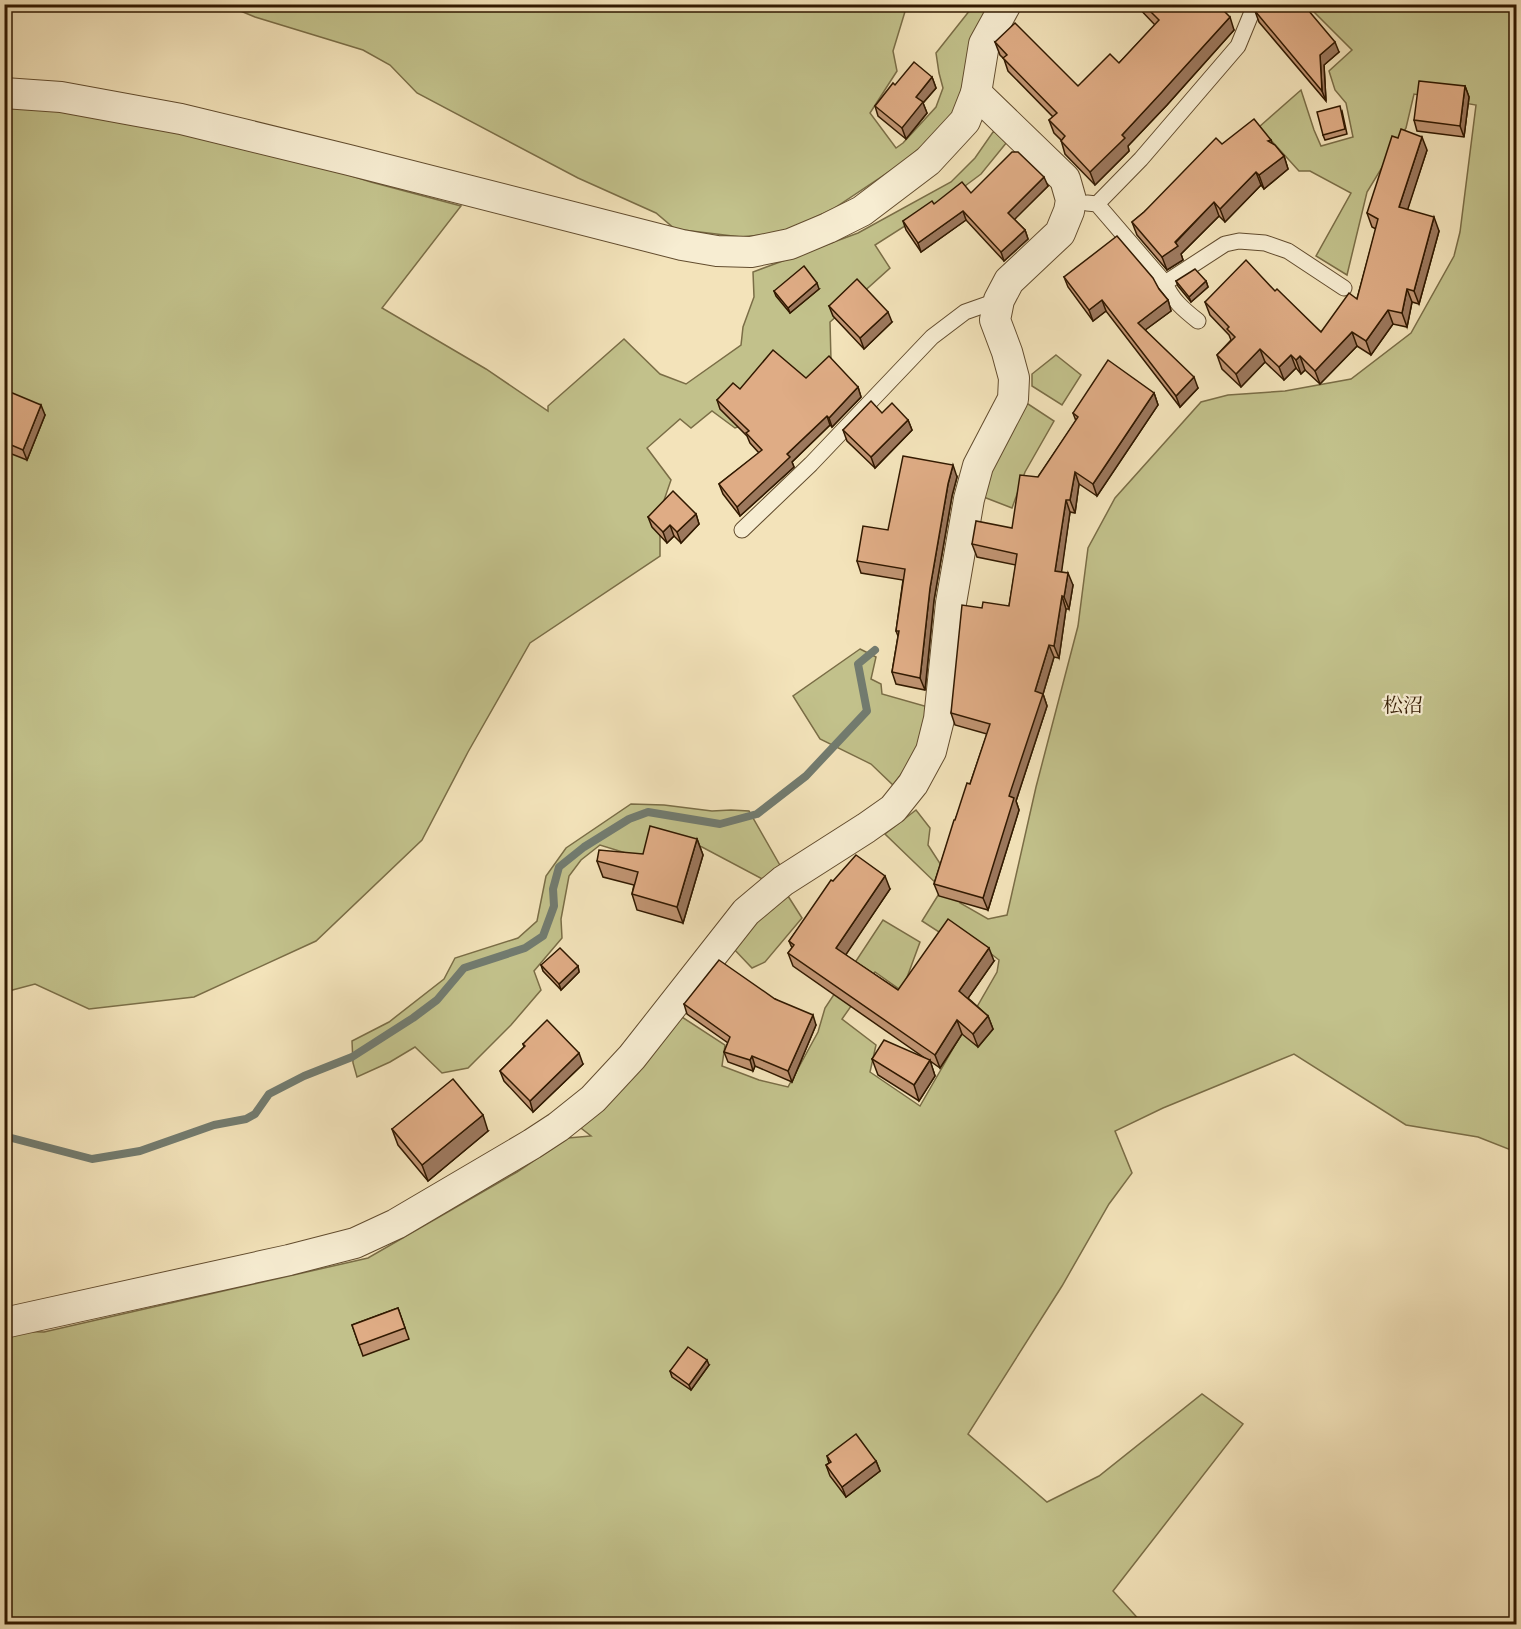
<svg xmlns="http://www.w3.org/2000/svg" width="1521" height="1629" viewBox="0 0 1521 1629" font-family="Alegreya,'Noto Serif JP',serif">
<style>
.green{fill:#c2c18b;stroke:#7a6d46;stroke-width:1.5}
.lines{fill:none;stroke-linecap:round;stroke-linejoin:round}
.stream{stroke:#727b6f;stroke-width:8}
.lane-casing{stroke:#624c2e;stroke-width:17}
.street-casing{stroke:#624c2e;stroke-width:32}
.lane{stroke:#f7edd2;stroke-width:15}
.street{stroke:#f7edd2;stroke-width:30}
.wall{fill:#c09472;stroke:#311900;stroke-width:1.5}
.shaded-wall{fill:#9c785d;stroke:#311900;stroke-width:1.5}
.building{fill:#dfac85;stroke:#311900;stroke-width:1.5}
.labels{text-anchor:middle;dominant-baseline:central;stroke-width:4.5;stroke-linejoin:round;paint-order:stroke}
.neighbourhood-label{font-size:20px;fill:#311900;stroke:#f7edd2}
</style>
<rect width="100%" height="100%" fill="#f3e3ba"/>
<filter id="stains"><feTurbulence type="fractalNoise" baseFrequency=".00333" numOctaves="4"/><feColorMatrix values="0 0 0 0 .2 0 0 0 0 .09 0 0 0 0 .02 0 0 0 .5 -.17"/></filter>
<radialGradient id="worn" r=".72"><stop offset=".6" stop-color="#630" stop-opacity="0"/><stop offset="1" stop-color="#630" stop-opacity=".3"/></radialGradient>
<g class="green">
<polygon points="226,5 907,5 893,51 897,71 870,113 896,148 903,143 936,107 943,88 939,73 936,53 974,5 990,5 965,92 951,121 902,163 833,209 782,233 741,237 675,229 656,213 578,178 417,93 390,65 363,50 255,17"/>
<polygon points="1307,5 1516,5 1516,1152 1478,1137 1406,1125 1294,1054 1163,1108 1115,1131 1132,1173 1109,1204 1062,1286 968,1434 1047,1502 1099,1476 1202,1394 1243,1424 1113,1591 1143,1624 5,1624 5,1331 44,1332 368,1258 517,1172 568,1138 591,1136 577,1125 682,1017 725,1045 722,1066 759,1080 788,1087 818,1032 825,1008 883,920 920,942 902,991 875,972 842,1019 876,1045 870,1072 920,1106 997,972 999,960 964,933 939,932 922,921 942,889 885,834 916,810 930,828 928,845 948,876 965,883 960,903 988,919 1007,915 1036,787 1078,626 1088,548 1115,498 1201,402 1228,395 1285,391 1351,379 1411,333 1454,256 1460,232 1476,105 1414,94 1406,128 1367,192 1347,275 1316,256 1351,193 1310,171 1299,171 1259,127 1301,90 1314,130 1321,146 1353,137 1346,103 1335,90 1329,71 1352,50"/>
<polygon points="5,103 58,105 285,155 371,182 461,206 382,308 486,369 548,411 548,406 624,339 660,374 686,384 741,345 743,327 754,297 753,272 858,233 951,182 975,158 993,132 1000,133 1007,142 981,174 949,198 875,245 890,268 830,322 831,360 773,415 735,428 712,411 691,428 680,419 647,448 671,480 660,512 660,556 530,643 468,752 422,840 316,941 194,997 89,1009 35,984 5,992"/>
<polygon points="1056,355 1081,375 1062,405 1032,386 1032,374"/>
<polygon points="1025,402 1054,421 1025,472 1012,508 981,496 997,448"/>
<polygon points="860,649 876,657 871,679 881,684 882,694 928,707 919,743 908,765 893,785 871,764 820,739 793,696"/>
<polygon points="631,804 664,805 712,811 731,810 749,811 781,867 766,881 702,847 652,835 642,858 600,845 581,860 569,876 561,919 562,938 534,971 541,990 511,1025 468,1068 442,1073 415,1047 390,1062 357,1077 353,1063 352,1041 389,1022 444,979 455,958 518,938 537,921 546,876 566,848"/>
<polygon points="788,896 802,918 765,962 752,968 732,947 754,921"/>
</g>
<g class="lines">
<polyline class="stream" points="4,1136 92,1159 140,1151 214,1125 246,1119 255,1114 269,1094 304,1076 352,1057 413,1018 437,1000 464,968 525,948 543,936 554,906 553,889 559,867 584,847 629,819 648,812 720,824 757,814 806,776 867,711 858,664 875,650"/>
<g class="lane-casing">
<g id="lane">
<path d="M1087,203L1097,204L1165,283C1172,300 1184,310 1198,321"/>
<polyline points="1097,204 1141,159 1238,46 1252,12 1261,4"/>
<polyline points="1165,283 1225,244 1239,241 1265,243 1288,251 1344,288"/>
<polyline points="742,530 811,464 932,337 965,312 999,300"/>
</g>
</g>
<g class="street-casing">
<g id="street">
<polyline points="4,93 61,97 181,119 349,160 682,245 717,251 751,252 790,244 828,228 862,211 928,161 965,121 976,93 984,44 1006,4"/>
<polyline points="4,1323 289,1260 355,1243 396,1224 532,1144 558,1127 593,1099 632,1057 746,912 783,881 866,828 893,809 913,784 931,751 939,719 951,603 969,499 978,466 1013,399 1014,378 1007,352 995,320 999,300 1009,281 1060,233 1069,211 1071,200 1065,179 976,93"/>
</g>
</g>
<use href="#lane" class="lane"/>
<use href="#street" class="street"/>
</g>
<g class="wall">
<polygon points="1135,4 1217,4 1234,30 1167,105 1128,146 1129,151 1095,185 1065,154 1061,140 1054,133 1049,120 1053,117 1008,71 1004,59 1000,55 995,42 1078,86 1119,63 1155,25"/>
<polygon points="1255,11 1339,52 1324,65 1326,101 1259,22"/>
<polygon points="932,77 936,88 923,103 927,113 906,139 878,116 875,106 895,85"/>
<polygon points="1465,86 1469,97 1464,137 1417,131 1414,120"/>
<polygon points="1342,111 1347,134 1325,140 1323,135"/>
<polygon points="1271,140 1272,143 1284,156 1288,169 1264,189 1261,185 1225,222 1219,216 1181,254 1183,260 1167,270 1137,235 1132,222 1144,212 1222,144"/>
<polygon points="1427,150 1407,210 1439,231 1419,304 1412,302 1407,327 1393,324 1371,355 1357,346 1320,384 1305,370 1301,374 1296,368 1284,380 1265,362 1241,387 1222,369 1217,355 1231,340 1229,335 1210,315 1205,302 1275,291 1321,332 1357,299 1376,229 1372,227 1367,213"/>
<polygon points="1048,186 1014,219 1025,230 1028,239 1004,261 966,220 921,252 906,230 903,221 934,204 971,193"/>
<polygon points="1064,277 1159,289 1168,300 1171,311 1145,330 1198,388 1180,407 1106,311 1093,321 1068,287"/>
<polygon points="1176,281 1206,281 1208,287 1191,302 1178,286"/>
<polygon points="819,289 790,313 776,296 774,291"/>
<polygon points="829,306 892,322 864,349 833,316"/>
<polygon points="806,378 858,387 861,397 832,427 830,425 792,462 794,467 740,516 723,494 719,484 759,453 750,443 747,436 720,409 717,400 740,389"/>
<polygon points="1154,393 1158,405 1097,496 1079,484 1075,513 1070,512 1061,572 1073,585 1069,609 1066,609 1059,658 1054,657 1043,694 1047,706 1016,801 1019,810 988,910 939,896 934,884 955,820 970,784 987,734 955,725 951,713 982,608 1009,606 1016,565 977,557 972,544 1012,528 1038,477 1076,421 1073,413"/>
<polygon points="4,404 45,415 27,460 4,451"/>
<polygon points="882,413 908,420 912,430 875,468 847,441 843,430"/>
<polygon points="957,477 952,496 934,600 925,690 896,684 892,672 898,636 896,631 903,580 861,573 857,561 888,530"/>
<polygon points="696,514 699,524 681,543 674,536 667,543 652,527 648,517"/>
<polygon points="697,839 703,855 683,923 637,910 632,894 634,885 603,877 597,861 643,854"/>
<polygon points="833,881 890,889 845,955 898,990 994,961 968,998 988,1016 993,1029 978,1047 962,1034 940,1068 930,1061 935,1076 919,1101 878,1075 872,1059 926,1059 793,966 788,953 792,948 789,941"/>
<polygon points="541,965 578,966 579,972 561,990 543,971"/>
<polygon points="775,999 816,1025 792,1082 755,1066 753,1071 728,1062 724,1052 728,1043 687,1014 684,1004"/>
<polygon points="523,1044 583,1064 533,1112 504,1081 500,1071 524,1047"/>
<polygon points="392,1129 488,1131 428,1181 398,1145"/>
<polygon points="398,1308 409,1339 363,1356 352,1325"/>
<polygon points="709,1365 691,1390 672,1377 670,1371"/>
<polygon points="827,1456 876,1461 880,1471 846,1497 830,1476 826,1465 829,1463"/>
</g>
<g class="shaded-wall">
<polygon points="1230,17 1234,30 1167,105 1128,146 1129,151 1095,185 1090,172 1122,135"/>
<polygon points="1335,42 1339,52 1324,65 1326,101 1322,91 1320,55"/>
<polygon points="932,77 936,88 923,103 927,113 906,139 902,128 916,97"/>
<polygon points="1465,86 1469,97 1464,137 1460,126"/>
<polygon points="1422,137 1427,150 1404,221 1399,207"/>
<polygon points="1284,156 1288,169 1264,189 1259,175"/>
<polygon points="1256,172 1261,185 1225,222 1220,209"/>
<polygon points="1044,177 1048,186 1012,222 1008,213"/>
<polygon points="1214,202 1219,216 1181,254 1183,260 1167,270 1162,257"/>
<polygon points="963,211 966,220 921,252 918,243"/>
<polygon points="1434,217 1439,231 1419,304 1414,291"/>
<polygon points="1025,230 1028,239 1004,261 1001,252"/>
<polygon points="1206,281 1208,287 1191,302 1189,297"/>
<polygon points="817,283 819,289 790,313 788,308"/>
<polygon points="1407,289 1412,302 1407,327 1402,313"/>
<polygon points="1102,300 1106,311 1093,321 1089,310"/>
<polygon points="1168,300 1171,311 1141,333 1138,323"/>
<polygon points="1388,310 1393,324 1371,355 1366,341"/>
<polygon points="888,312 892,322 864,349 860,338"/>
<polygon points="1352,332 1357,346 1320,384 1315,371"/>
<polygon points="1260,349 1265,362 1241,387 1236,374"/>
<polygon points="1291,355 1296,368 1284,380 1279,367"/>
<polygon points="1300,356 1305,370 1301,374 1296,360"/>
<polygon points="1194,377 1198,388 1180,407 1176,396"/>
<polygon points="858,387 861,397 832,427 829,418"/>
<polygon points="1154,393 1158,405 1097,496 1093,484"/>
<polygon points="41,405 45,415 27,460 23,450"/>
<polygon points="827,416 830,425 792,462 794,467 740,516 737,507 787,454"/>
<polygon points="908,420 912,430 875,468 871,457"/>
<polygon points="953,465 957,477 952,496 934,600 925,690 920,678 930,588 948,484"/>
<polygon points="1075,472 1079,484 1075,513 1070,500"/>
<polygon points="1066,500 1070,512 1060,583 1055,571"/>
<polygon points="696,514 699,524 681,543 677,532"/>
<polygon points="670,525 674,536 667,543 663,532"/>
<polygon points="1068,573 1073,585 1069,609 1064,597"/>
<polygon points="1062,596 1066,609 1059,658 1054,646"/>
<polygon points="1049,645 1054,657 1043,694 1047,706 1016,801 1019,810 988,910 983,898 1035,691"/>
<polygon points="697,839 703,855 683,923 677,907"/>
<polygon points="885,876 890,889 841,962 836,948"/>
<polygon points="989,948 994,961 964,1004 959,991"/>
<polygon points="578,966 579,972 561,990 559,984"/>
<polygon points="813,1015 816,1025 792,1082 788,1071"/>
<polygon points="988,1016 993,1029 978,1047 973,1034"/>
<polygon points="957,1020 962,1034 940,1068 935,1055"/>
<polygon points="579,1053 583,1064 533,1112 530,1101"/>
<polygon points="752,1056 755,1066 753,1071 750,1060"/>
<polygon points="930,1060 935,1076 919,1101 914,1085"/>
<polygon points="483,1115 488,1131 428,1181 422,1165"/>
<polygon points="707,1360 709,1365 691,1390 689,1385"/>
<polygon points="876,1461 880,1471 846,1497 842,1487"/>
</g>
<g class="building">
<polygon points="1143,4 1217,4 1230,17 1162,92 1122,135 1125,138 1090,172 1061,141 1065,136 1049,120 1057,113 1003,58 1007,55 995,42 1015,23 1078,86 1110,54 1119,63 1159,20"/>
<polygon points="1263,4 1303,4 1335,42 1320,55 1322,91 1255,11"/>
<polygon points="914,62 932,77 916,97 923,102 902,128 875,106 893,83 895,85"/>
<polygon points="1419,81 1465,86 1460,126 1414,120"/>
<polygon points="1340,106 1345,129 1323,135 1317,112"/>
<polygon points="1254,119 1271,140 1268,141 1275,145 1284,156 1259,175 1256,172 1220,209 1214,202 1175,242 1178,246 1162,257 1132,222 1144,212 1216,138 1222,144"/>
<polygon points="1401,129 1422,137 1399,207 1434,217 1414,291 1407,289 1402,313 1388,310 1366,341 1352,332 1315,371 1300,356 1296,360 1291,355 1279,367 1260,349 1236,374 1217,355 1235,337 1227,329 1229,327 1205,302 1246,260 1275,291 1277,289 1321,332 1349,293 1357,299 1378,219 1367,213 1392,136 1398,138"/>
<polygon points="1012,152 1018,152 1044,177 1008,213 1025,230 1001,252 963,211 918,243 903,221 932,201 934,204 962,182 971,193"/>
<polygon points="1117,236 1153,278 1159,289 1168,300 1138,323 1194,377 1176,396 1102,300 1089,310 1064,277"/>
<polygon points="804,266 817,283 788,308 774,291"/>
<polygon points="1195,269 1206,281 1189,297 1176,281"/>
<polygon points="857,279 888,312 860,338 829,306"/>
<polygon points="773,350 806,378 829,356 858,387 829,418 827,416 787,454 790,457 737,507 719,484 762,450 746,433 749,431 717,400 733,383 740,389"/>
<polygon points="1108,360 1154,393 1093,484 1075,472 1070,500 1066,500 1055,571 1068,573 1064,597 1062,596 1054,646 1049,645 1035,691 1043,694 1009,796 1014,798 983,898 934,884 954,820 955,820 967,783 970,784 990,724 951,713 962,605 982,608 983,602 1009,606 1017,554 972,544 976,521 1012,528 1020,475 1038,477 1078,417 1073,413"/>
<polygon points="10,392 41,405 23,450 4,442 4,404"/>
<polygon points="871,401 882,413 892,403 908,420 871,457 843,430"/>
<polygon points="903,456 953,465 948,484 930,588 920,678 892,672 899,631 896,631 905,569 857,561 863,526 888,530"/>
<polygon points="673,491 696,514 677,532 670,525 663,532 648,517"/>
<polygon points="650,826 697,839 677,907 632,894 638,872 597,861 599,850 643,854"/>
<polygon points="856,855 885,876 836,948 898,990 948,919 989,948 959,991 988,1016 973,1034 957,1020 935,1055 788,953 794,945 789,941 831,880 833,881"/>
<polygon points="560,948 578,966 559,984 541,965"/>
<polygon points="719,960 775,999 813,1015 788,1071 752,1056 750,1060 724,1052 730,1037 684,1004"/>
<polygon points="547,1020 579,1053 530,1101 500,1071 525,1046 523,1044"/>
<polygon points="884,1040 930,1060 914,1085 872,1059"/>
<polygon points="453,1079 483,1115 422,1165 392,1129"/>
<polygon points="398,1308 405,1328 359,1345 352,1325"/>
<polygon points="688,1347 707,1360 689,1385 670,1371"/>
<polygon points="856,1434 876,1461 842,1487 826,1465 831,1462 827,1456"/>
</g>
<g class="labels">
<g class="neighbourhood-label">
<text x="1403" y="705">松沼</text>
</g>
</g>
<rect width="1521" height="1629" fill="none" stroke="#f3e3ba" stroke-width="24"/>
<rect x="6" y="6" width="1509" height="1617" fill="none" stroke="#311900" stroke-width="3"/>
<rect x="12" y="12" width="1497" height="1605" fill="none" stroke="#311900" stroke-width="1.5"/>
<rect width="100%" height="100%" filter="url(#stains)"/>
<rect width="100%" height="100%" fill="url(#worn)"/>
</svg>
